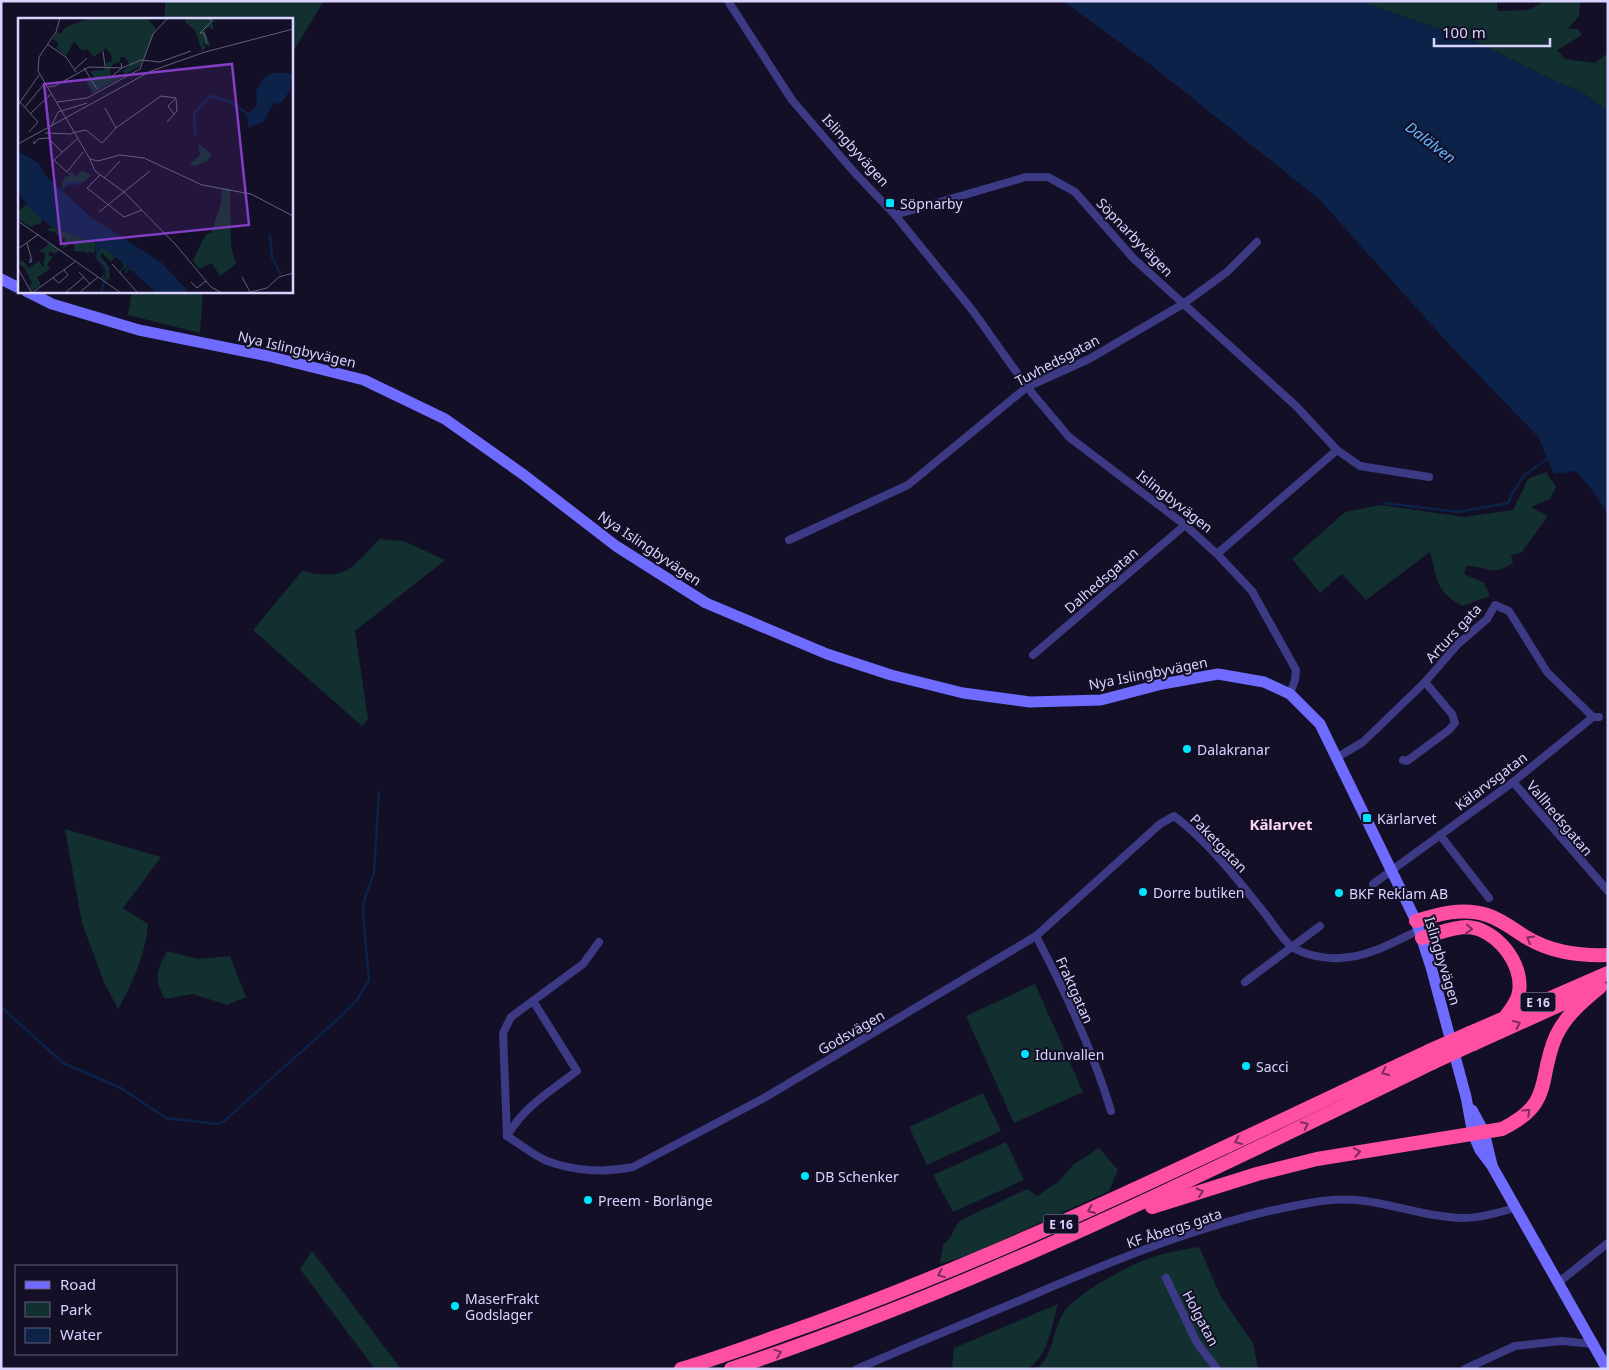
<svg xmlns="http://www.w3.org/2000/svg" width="1609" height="1370" viewBox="0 0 1609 1370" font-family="'Noto Sans',sans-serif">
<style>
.green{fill:#12302f}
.water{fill:#0c2248}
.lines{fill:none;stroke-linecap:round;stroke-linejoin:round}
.stream{stroke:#0c2248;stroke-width:2.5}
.street{stroke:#3d3a85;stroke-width:8}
.secondary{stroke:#6f6bff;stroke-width:11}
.highway{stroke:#ff4fa3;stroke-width:14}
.highway-bridge{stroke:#ff4fa3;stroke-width:14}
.oneway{stroke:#7d2c5e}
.poi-dot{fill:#00e5ff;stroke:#130f26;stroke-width:2}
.labels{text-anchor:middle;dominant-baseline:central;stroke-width:4;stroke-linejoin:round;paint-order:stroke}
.shield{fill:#130f26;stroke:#9e99be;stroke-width:1}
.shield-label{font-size:12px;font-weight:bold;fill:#d9d4ff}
.street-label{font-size:14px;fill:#d9d4ff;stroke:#130f26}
.poi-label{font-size:14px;fill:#d9d4ff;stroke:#130f26;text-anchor:start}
.water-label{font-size:15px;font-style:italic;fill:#62b6ff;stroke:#130f26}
.neighbourhood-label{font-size:15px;font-weight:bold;fill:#ffd6f0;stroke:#130f26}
.inset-river{fill:none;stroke:#0c2248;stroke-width:2.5}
.inset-road{fill:none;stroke:#625e7d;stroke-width:1}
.view{fill:#843dc5;fill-opacity:0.15;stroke:#843dc5;stroke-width:2.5}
.inset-edge{fill:none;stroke:#d9d4ff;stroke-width:2.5}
</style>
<rect width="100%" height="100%" fill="#130f26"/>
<g class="green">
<polygon points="165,1 324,1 291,55 291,19 165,19"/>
<polygon points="1358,1 1497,1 1497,11 1529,10 1545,1 1583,1 1580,3 1579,16 1568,29 1578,29 1582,35 1557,50 1565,59 1595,63 1608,53 1608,111 1580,91 1559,83 1477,42"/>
<polygon points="132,291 203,291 200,333 128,315"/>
<path d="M1546,472L1556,487L1550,499L1531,507L1548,516L1521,553L1511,555L1513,563C1489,578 1489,566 1466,566L1464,574L1484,583L1490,596L1462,606C1434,590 1438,579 1430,552L1366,600L1342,574L1320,593L1292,559L1345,512L1381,505L1464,517L1513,510L1528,479Z"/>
<path d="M380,539L404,541L445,560L355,631L368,719L362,726L253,630L302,571C348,581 349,570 380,539Z"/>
<path d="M65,829L161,857L123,908L148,924C146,952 132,985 118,1009L104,982L82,923Z"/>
<path d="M167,951L198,959L230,956L246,997L227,1005L193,994L165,999C154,979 156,971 167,951Z"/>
<polygon points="1035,984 1083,1092 1014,1123 966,1016"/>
<polygon points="983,1093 1001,1131 927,1165 909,1127"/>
<polygon points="1006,1142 1024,1180 953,1212 933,1175"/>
<polygon points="1099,1148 1118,1170 1109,1191 972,1254 940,1264 943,1245 950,1238 959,1221 1027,1189 1037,1196 1057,1183 1074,1164"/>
<path d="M1199,1247L1221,1297L1253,1343L1258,1369H1037C1055,1351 1051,1334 1063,1314C1073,1295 1129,1265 1150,1258C1165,1252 1183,1250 1199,1247Z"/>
<polygon points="312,1251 401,1369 375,1369 300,1269"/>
<path d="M1058,1304C1051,1328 1049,1354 1028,1369H952L954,1348Z"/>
</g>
<polygon class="water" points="1063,1 1358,1 1477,42 1559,83 1580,91 1608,111 1608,514 1593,491 1576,471 1554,474 1539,438 1446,341 1318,198 1152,66"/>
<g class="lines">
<g class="stream">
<path d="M1384,503L1458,512L1508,503C1521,475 1525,474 1549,458"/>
<polyline points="1,1007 63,1063 121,1088 166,1118 217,1124 223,1122 340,1017 357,1000 369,980 363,915 364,901 374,873 379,792"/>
</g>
<g class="street">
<polyline points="728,1 792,100 854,172 895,215 973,311 1027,387 1069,437 1185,525 1217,554 1252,591 1296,670 1295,680 1290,694"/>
<polyline points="895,215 1026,177 1048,177 1075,192 1133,258 1296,406 1337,450 1217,554"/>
<polyline points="1337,450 1360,466 1429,477"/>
<polyline points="789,540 908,485 1027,387 1089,359 1183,304 1227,272 1257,242"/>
<polyline points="1033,655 1185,525"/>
<polyline points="1338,757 1363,742 1425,682 1458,644 1487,619 1495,605 1509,611 1547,672 1593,717"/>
<polyline points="1403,760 1407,761 1449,730 1455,723 1452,714 1425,682"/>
<polyline points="1513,782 1608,891"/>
<polyline points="1440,835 1489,898"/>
<polyline points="1373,884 1513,782 1593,717 1599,717"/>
<path d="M1036,936C1065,991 1093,1051 1111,1111"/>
<polyline points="1245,982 1320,926"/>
<path d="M507,1136C520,1144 533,1155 547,1161C574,1171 605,1173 633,1167L764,1098L1036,936L1160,824L1174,816C1209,842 1236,878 1263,911C1272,922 1281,938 1292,947C1304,955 1326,959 1340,958C1369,957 1394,942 1419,930"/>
<polyline points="507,1136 503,1033 511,1017 583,964 599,942"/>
<path d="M507,1136C524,1107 550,1091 577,1071L533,1001"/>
<polyline points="1166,1278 1197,1343 1217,1369"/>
<polyline points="1559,1282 1608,1243"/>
<path d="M857,1369C916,1343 976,1319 1035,1294C1126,1255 1222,1216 1321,1201C1371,1193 1414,1217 1463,1218C1480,1218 1498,1213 1514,1208"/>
<polyline points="1465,1369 1515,1346 1562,1341 1593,1344"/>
</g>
<g class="secondary">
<polyline points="1,279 19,288"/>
<polyline points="26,291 52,304 139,330 268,356 364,380 445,419 524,475 616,546 706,603 827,654 891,675 963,693 1030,702 1101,700 1162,684 1218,674 1264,682 1290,694 1320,724 1416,921 1431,967 1466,1097 1473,1134 1480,1150 1492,1166 1607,1369"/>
<polyline points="1472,1110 1484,1132 1492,1165"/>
</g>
<g class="highway">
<path d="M1416,921C1438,914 1463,907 1487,915C1500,919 1512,928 1524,936C1550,952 1577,956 1608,955"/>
<path d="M1422,938C1436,934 1452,927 1467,927C1496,928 1524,964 1519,992C1518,1001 1511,1009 1506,1016"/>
<polyline points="1470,1033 1608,973"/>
<polyline points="1473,1044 1586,993"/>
<path d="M1152,1207L1257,1174L1317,1159L1502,1129C1555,1103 1537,1079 1556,1036C1566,1015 1582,1002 1600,987"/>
<path d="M681,1369C725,1356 769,1339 812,1324C1024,1247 1225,1146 1429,1051"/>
<path d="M731,1369C974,1288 1203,1175 1432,1063"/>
</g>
<g class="highway-bridge">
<polyline points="1429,1051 1470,1033"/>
<polyline points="1432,1063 1473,1044"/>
</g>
</g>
<defs><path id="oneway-chevron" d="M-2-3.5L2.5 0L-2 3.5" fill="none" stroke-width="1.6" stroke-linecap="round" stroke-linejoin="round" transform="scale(1.25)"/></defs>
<g class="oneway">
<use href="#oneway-chevron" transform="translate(1469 929) rotate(5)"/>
<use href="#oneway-chevron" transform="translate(1530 939) rotate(-150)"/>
<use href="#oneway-chevron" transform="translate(1517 1024) rotate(-24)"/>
<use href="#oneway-chevron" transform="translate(1385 1072) rotate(155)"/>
<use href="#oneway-chevron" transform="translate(1527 1112) rotate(-44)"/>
<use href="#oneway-chevron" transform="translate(1305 1125) rotate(-26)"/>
<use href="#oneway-chevron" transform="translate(1238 1141) rotate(155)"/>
<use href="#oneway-chevron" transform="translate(1357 1152) rotate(-10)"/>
<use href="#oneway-chevron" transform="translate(1200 1192) rotate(-17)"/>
<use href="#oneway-chevron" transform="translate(1091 1210) rotate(156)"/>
<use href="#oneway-chevron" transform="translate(941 1274) rotate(158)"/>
<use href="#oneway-chevron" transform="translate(778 1353) rotate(-19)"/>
</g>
<g class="poi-dot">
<rect x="885" y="198" width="10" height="10" rx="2.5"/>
<circle cx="1187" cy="749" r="5"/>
<rect x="1362" y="813" width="10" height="10" rx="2.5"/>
<circle cx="1143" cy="892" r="5"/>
<circle cx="1339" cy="893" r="5"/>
<circle cx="1025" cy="1054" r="5"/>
<circle cx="1246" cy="1066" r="5"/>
<circle cx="805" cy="1176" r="5"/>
<circle cx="588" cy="1200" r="5"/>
<circle cx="455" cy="1306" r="5"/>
</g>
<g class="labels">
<g class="shield">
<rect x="1520.5" y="992.5" width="35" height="19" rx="4"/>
<rect x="1043.5" y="1214.5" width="35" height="19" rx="4"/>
</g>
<g class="shield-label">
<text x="1538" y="1002">E 16</text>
<text x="1061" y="1224">E 16</text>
</g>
<g class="street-label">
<text transform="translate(856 150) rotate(48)">Islingbyvägen</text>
<text transform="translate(1135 237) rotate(46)">Söpnarbyvägen</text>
<text transform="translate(297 349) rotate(13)">Nya Islingbyvägen</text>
<text transform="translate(1057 360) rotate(-28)">Tuvhedsgatan</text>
<text transform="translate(1175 501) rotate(38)">Islingbyvägen</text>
<text transform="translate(650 548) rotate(34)">Nya Islingbyvägen</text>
<text transform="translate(1101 580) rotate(-41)">Dalhedsgatan</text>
<text transform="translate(1453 633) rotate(-47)">Arturs gata</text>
<text transform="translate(1148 673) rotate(-11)">Nya Islingbyvägen</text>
<text transform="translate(1491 781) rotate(-37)">Kälarvsgatan</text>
<text transform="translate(1560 818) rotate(50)">Vallhedsgatan</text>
<text transform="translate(1219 843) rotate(46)">Paketgatan</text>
<text transform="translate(1443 961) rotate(73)">Islingbyvägen</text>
<text transform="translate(1075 990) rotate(66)">Fraktgatan</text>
<text transform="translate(851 1032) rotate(-30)">Godsvägen</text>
<text transform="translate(1174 1228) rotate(-18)">KF Åbergs gata</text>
<text transform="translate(1201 1318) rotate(62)">Holgatan</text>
</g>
<g class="poi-label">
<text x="900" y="203">Söpnarby</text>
<text x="1197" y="749">Dalakranar</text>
<text x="1377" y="818">Kärlarvet</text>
<text x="1153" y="892">Dorre butiken</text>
<text x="1349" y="893">BKF Reklam AB</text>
<text x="1035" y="1054">Idunvallen</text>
<text x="1256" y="1066">Sacci</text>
<text x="815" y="1176">DB Schenker</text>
<text x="598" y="1200">Preem - Borlänge</text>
<text x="465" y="1298">MaserFrakt<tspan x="465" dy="16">Godslager</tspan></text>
</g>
<g class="water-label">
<text transform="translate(1431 142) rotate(37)">Dalälven</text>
</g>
<g class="neighbourhood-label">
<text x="1281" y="824">Kälarvet</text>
</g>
</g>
<g transform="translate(18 18)">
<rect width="275" height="275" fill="#130f26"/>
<path d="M72,0H129L138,11L122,48L108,56L104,53L112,48L107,39H102V44L95,46L92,52L93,59L103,56V60L75,75L67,61L76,59L72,53L86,52L88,45L94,43L93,36L88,30L76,39L69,31L64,33L56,23L48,38L38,30L41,26L35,21L39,14L42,16L48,9ZM168,0H193L199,5L194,3L196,12L190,9L187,13L193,30L184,24L188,29L184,33L177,12L167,4ZM180,126L194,136L189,143L177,148L172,146L182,137ZM64,153L73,157L67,163L43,169L47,159L52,158L49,155L54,154L57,159ZM204,170L212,171L213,228L218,246L202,258L194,245L181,251L175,242L188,216L193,215L203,186ZM8,186L24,201L23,205L13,209L0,201L1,193ZM34,209L78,225L76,235L70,234L72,239L68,234L56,233V224L44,231L48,220L42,221L37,214L28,212ZM32,225L42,232L37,236L32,233L30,237L35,239L29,247L32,251L19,259L23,267L14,273L11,268L14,265L6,249L0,245L4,242L11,250L21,243L25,249L27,238L26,234H20ZM83,229L97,237L109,247L108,250L113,251L107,255L108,250L103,252L104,256L101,253L106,248L104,244L97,239L93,244L84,235L82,238L91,249L92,260L88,263L83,260L85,256L87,260L88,252L78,239Z" fill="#12302f"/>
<path d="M254,55H275L271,74L262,86L256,85L245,104L230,110L229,96L239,88L238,72L246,60ZM0,133L20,145L29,159L74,200L144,245L172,275H138L97,237L82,229L78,239L87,249V260L85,249L77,240L78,225L34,209L16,195L4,180L0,173Z" fill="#0c2248"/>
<path class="inset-river" d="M177,118L176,96L192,78L211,83L231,97M44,172L48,166L63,165M252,217L254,239L263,257M83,275L87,260"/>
<path class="inset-road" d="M42,0L38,14L21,39L20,53L72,141M29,26L48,39L58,54M189,26L186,15H182L194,3L190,0M85,33L87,48M66,50L79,71M57,51L69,40M93,59L104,50L103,45M29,69L37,68L71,49L104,50L123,42L142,44L173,33M2,84L20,104L11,114M39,84L69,80L122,51L135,16L150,0M0,87L21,57M7,89L26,66M87,90L98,110M12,96L33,76M156,96L150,88L158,80M149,104L159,93L158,80M33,109L40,94L69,85M27,115L54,116M54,115L68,112L84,125L98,110L143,78L158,80M16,123V126L20,121L30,120L44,134M0,126L133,53L187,34L275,11M72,141L80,143L102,137L126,140L184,167L233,176L275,198M72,141L77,153L106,174L158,227L193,269L204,275M36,142L49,154L65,134M36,142L60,120M82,157L69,170L106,199L124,192M86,160L102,143M81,194L132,153M0,203L103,275M9,225L14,243L12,245V241M0,231L21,216M94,246L120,275M0,251L14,275M61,254L72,266M224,259L232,274M35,260L41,265L50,257L46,252M173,264L179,270L188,263M14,275L58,243M47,275L66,259M61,275L80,259M228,275L249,270L261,259L275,255"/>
<path class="view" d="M214,46L231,207L43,226L26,66Z"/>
<rect width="275" height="275" class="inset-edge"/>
</g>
<rect width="1609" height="1370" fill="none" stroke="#d9d4ff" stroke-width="5"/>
<rect x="15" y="1265" width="162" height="90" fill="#130f26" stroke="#625e7d"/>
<rect x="25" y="1281" width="25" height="8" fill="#6f6bff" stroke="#625e7d"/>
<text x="60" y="1290" font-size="15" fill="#d9d4ff">Road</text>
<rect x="25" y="1302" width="25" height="15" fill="#12302f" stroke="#625e7d"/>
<text x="60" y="1315" font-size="15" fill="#d9d4ff">Park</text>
<rect x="25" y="1328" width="25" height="15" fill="#0c2248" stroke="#625e7d"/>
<text x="60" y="1340" font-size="15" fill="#d9d4ff">Water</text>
<path d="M1434 38v8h116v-8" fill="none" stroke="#d9d4ff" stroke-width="2.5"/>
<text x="1442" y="38" font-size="15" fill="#d9d4ff" stroke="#130f26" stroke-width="4" paint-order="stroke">100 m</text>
</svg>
